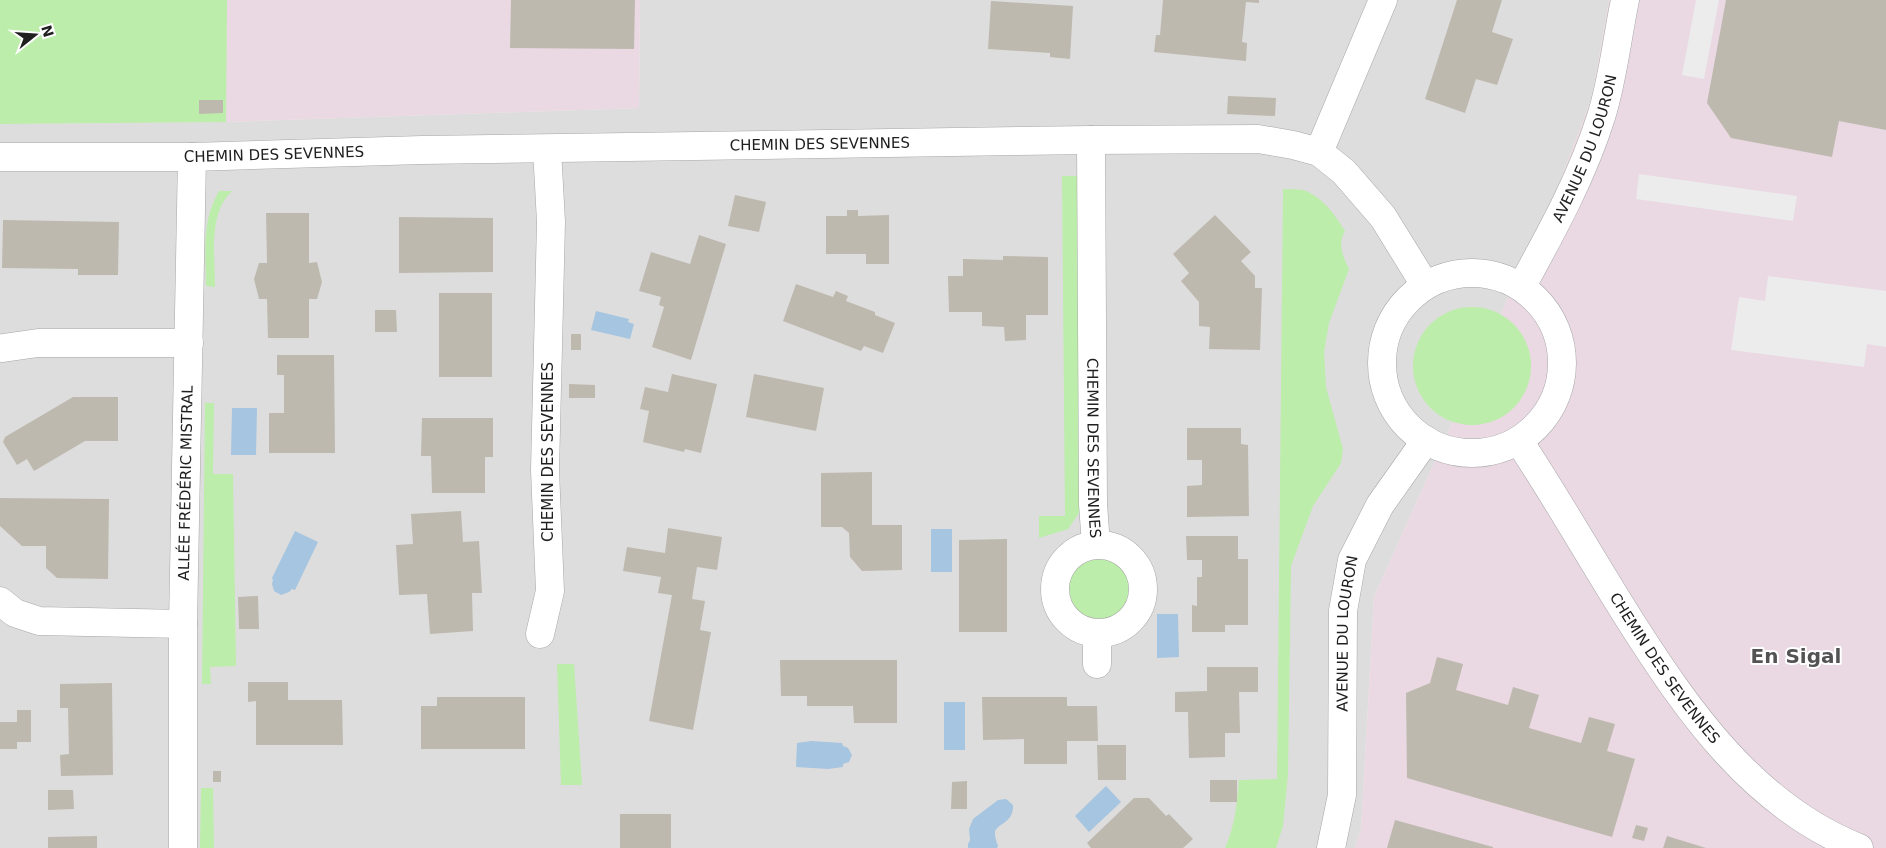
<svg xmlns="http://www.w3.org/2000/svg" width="1886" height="848" viewBox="0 0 1886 848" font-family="'DejaVu Sans',sans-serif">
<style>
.residential{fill:#dedddd}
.industrial{fill:#ead8e3}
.grass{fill:#bcedaa}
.parking{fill:#ececec}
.water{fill:#a5c5e0}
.building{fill:#beb9af}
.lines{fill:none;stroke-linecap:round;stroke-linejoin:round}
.minor-casing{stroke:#a7a7a7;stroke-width:29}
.minor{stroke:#fff;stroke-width:28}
.labels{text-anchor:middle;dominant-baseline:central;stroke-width:4;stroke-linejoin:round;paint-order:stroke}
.street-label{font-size:15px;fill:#202020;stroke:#fff}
.district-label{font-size:20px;font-weight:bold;fill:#535353;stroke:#fff}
</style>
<rect width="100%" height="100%" fill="#f1f0e6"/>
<polygon class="residential" points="640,0 1609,0 1592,97 1557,189 1374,597 1361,829 1355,848 0,848 0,124 226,122 639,108"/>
<g class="industrial">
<polygon points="0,0 640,0 639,108 226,122 0,124"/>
<polygon points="1609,0 1886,0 1886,848 1355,848 1361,829 1374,597 1557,189 1592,97"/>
</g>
<g class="grass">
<polygon points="0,0 227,0 226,122 0,124"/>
<polygon points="1062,176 1079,176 1079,513 1068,529 1039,538 1039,516 1065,516"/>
<path d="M1283,189C1290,189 1297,189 1303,190C1322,196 1335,215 1345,231C1337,245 1343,256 1349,269L1329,323L1324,352L1326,387L1343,449L1341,463L1313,506L1291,566L1288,774L1283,826L1276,848H1225C1235,826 1237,803 1239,780L1277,779Z"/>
<path d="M219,191H232C208,213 215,256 215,287L206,286C206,252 201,222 219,191Z"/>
<circle cx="1472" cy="366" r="59"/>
<polygon points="205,403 214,403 213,474 233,474 236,666 210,667 211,684 202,684"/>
<circle cx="1100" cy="589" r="32"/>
<polygon points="557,664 574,664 582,785 561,785"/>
<polygon points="201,788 213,788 214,848 200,848"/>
</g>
<g class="parking">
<polygon points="1696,0 1719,0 1704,79 1682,75"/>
<polygon points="1639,174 1797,196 1793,221 1636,199"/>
<polygon points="1768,276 1886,291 1886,347 1867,344 1864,367 1731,350 1739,297 1765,301"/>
</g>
<g class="water">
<polygon points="596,311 629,319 628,322 634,324 630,339 591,330"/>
<polygon points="232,408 257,408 256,455 231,455"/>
<rect x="931" y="529" width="21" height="43"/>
<polygon points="295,531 318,542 295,590 292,589 289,592 281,595 274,591 272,584 273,580 272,578"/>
<polygon points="1157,614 1178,614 1179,657 1157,658"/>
<rect x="944" y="702" width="21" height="48"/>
<polygon points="811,741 842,743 843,746 848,748 852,755 849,762 843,764 843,767 828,769 796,767 797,743"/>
<polygon points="1106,786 1121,802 1089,832 1075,816"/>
<path d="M1006,799L1013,805C1014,825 994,823 995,834C995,838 997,843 998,846L997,848H968V844L970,840L969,829L973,819L998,800Z"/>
</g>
<g class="building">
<polygon points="511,0 635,0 634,49 510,48"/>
<polygon points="1163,0 1259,0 1259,3 1246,2 1242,42 1247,43 1246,61 1154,52 1156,35 1160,35"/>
<polygon points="1457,0 1502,0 1492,32 1513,39 1497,85 1476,79 1465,113 1425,99"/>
<polygon points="1726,0 1886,0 1886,130 1839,121 1832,157 1731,138 1707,103"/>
<polygon points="991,1 1073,6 1070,59 1050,57 1050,53 988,49"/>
<polygon points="1228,96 1276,98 1275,116 1227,114"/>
<polygon points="199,100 223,100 223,113 199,114"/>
<polygon points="735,195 766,202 759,232 728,226"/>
<polygon points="847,210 858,210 858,216 889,215 889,264 866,264 866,254 826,254 826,216 847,216"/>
<polygon points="266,213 309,213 309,263 317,262 322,282 317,299 309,299 309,338 268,338 267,299 259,299 254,279 259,263 267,263"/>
<polygon points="1215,215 1251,252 1241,261 1255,276 1255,288 1262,288 1260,350 1209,349 1210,327 1199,326 1199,302 1181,281 1189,273 1173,254"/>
<polygon points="399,217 493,218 493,272 399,273"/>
<polygon points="3,220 119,222 118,275 78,275 78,269 2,268"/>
<polygon points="699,235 726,244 691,360 652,347 664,307 659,305 661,297 639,291 651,252 690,264"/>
<polygon points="1003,256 1048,257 1048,315 1026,315 1026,340 1005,341 1004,327 982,326 982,312 949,312 948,276 963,276 963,259 1003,260"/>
<polygon points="796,284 833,297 836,291 848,296 846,301 875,312 875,315 895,323 883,353 864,346 861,351 783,321"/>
<rect x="439" y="293" width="53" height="84"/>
<polygon points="375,310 396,310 397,332 375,332"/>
<rect x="571" y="334" width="10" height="16"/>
<polygon points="277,355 334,355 335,453 269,453 269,413 284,413 284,375 277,375"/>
<polygon points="672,374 717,384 701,453 685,449 684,452 643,442 649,411 640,409 645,387 668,392"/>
<polygon points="754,374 824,388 816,431 746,417"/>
<polygon points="569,384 595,385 595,398 569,398"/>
<polygon points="73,397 118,397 118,441 85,441 34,471 27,459 17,465 3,442 5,437"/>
<polygon points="422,418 493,418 493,457 485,457 485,493 432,493 431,456 421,456"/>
<polygon points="1187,428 1241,428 1241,444 1248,445 1249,516 1187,517 1187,486 1202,485 1202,460 1187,460"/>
<polygon points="872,472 872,525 902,525 902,570 862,571 850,557 849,533 842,527 821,527 821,473"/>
<polygon points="0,498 109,499 108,579 57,578 46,568 46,546 22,546 0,526"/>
<polygon points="461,511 463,542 479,541 482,593 472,593 473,631 430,634 427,594 399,595 396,545 413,544 411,514"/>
<polygon points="668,528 722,537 717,570 697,567 692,599 705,601 700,630 711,632 693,730 649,721 672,595 658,593 661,577 623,571 627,547 665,553"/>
<polygon points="1186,536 1238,536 1238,559 1248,559 1248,625 1225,625 1225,632 1192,632 1192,605 1197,606 1197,577 1202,577 1202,560 1187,560"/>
<polygon points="1007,539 1007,632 959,632 959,540"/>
<polygon points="258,596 259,629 239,629 238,597"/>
<polygon points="1437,657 1463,664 1456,690 1508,705 1513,687 1539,695 1529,728 1581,743 1589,717 1615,724 1607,751 1635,759 1612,837 1407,778 1406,693 1430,683"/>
<polygon points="780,660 897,660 897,723 854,723 853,706 807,706 807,696 781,696"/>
<polygon points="1207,667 1258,667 1258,692 1239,692 1240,733 1225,733 1225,757 1189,758 1188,712 1175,712 1175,692 1207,691"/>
<polygon points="248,682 288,682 288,700 342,700 343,745 256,745 256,701 248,702"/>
<polygon points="112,683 113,775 61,776 60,755 69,754 68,708 60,708 60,684"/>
<polygon points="437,697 525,697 525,749 421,749 421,706 437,706"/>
<polygon points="982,697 1067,697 1067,706 1097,706 1098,741 1067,741 1067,764 1024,764 1024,739 983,740"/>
<polygon points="17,710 31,710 31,742 17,742 17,749 0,749 0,722 17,722"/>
<polygon points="1097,745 1126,745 1126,780 1098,780"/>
<rect x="213" y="771" width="8" height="11"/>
<rect x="1210" y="780" width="27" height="22"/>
<polygon points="967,781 967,809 951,809 952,782"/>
<polygon points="48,790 73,790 74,809 48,810"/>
<polygon points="1134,798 1149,798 1166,816 1169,814 1193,839 1183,848 1091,848 1087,843"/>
<rect x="620" y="814" width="51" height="34"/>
<polygon points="1395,820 1493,847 1493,848 1387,848"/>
<polygon points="1636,825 1648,828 1644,841 1632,838"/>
<polygon points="97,836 97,848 48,848 48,837"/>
<polygon points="1667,836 1706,848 1663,848"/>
</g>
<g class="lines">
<g class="minor-casing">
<g id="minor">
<path id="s1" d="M1091,140L1093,504L1096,545"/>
<polyline points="1319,152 1383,0"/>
<path id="s2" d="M0,157H192L422,150L1091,140L1258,139L1293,145L1319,152L1344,172L1383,217L1425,285"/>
<circle cx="1472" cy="363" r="90"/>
<path id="s3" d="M1522,286C1552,231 1582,177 1601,117C1613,79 1617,38 1625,0"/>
<polyline points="3,348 38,343 189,343"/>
<path id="s4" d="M1519,441C1558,500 1593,562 1631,622C1689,713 1754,806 1859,848"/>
<circle cx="1099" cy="589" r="44"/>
<polyline points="0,601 15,613 39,621 183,624"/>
<polyline points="540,634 550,591 545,470 551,222 547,149"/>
<polyline points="1097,634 1097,664"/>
<path id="s5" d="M183,848V624L192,157"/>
<path id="s6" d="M1331,848L1342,795L1343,611L1352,560L1380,505L1426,440"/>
</g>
</g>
<use href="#minor" class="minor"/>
</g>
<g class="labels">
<g class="street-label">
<text stroke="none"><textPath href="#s2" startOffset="820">CHEMIN DES SEVENNES</textPath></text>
<text stroke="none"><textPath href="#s3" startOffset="152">AVENUE DU LOURON</textPath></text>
<text stroke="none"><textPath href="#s2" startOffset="274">CHEMIN DES SEVENNES</textPath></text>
<text stroke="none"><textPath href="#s1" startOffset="308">CHEMIN DES SEVENNES</textPath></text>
<text transform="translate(548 452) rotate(-90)">CHEMIN DES SEVENNES</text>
<text stroke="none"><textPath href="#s5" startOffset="365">ALLÉE FRÉDÉRIC MISTRAL</textPath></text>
<text stroke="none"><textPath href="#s6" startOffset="216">AVENUE DU LOURON</textPath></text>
<text stroke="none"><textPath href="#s4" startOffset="270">CHEMIN DES SEVENNES</textPath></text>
</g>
<g class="district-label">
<text x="1796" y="656">En Sigal</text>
</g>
</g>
<g transform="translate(35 35) rotate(73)" stroke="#ffffff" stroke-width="4" paint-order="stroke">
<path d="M0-4L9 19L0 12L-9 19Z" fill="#202020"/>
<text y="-8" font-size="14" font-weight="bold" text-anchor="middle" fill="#202020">N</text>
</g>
</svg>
